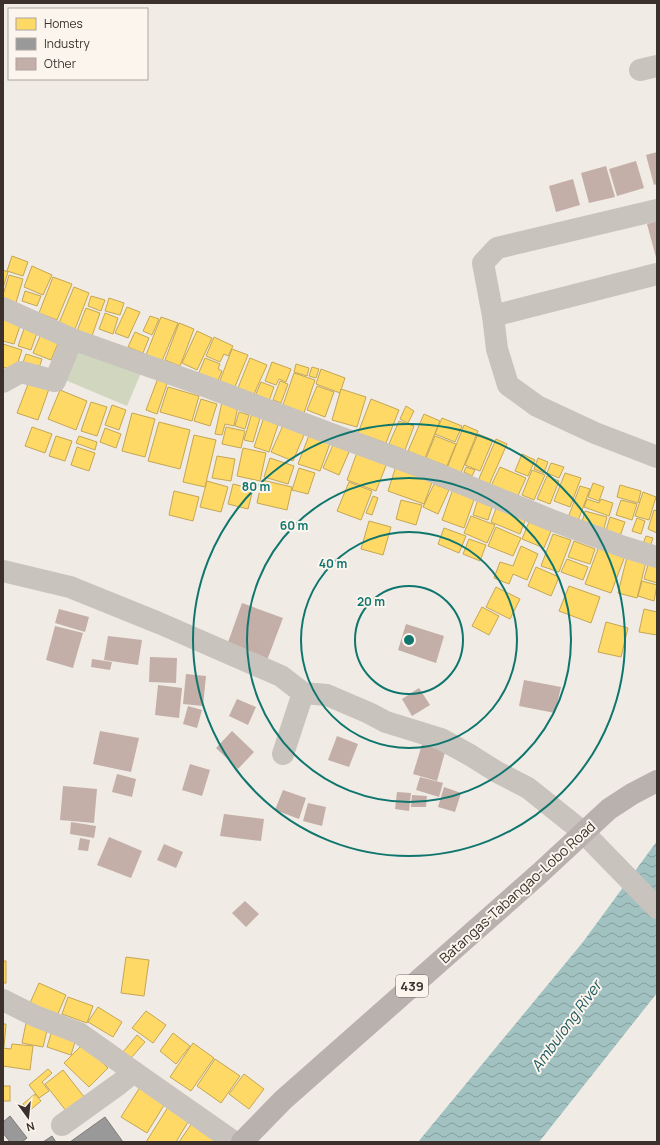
<svg xmlns="http://www.w3.org/2000/svg" width="660" height="1145" viewBox="0 0 660 1145" font-family="Manrope,sans-serif">
<style>
.green{fill:#d1d6bf}
.water{fill:url(#water-waves)}
.homes{fill:#ffd966;stroke:#c4a654}
.industry{fill:#999;stroke:#7d7a78}
.building{fill:#c3afa7}
.lines{fill:none;stroke-linecap:round;stroke-linejoin:round}
.minor{stroke:#c9c3be;stroke-width:22}
.major{stroke:#b8b1ad;stroke-width:22}
.ring{fill:none;stroke:#0f766e;stroke-width:2}
.labels{text-anchor:middle;dominant-baseline:central;stroke-width:4;stroke-linejoin:round;paint-order:stroke}
.shield{fill:#fbf5ee;stroke:#756b66;stroke-width:1}
.shield-label{font-size:13px;font-weight:bold;fill:#3b302b}
.street-label{font-size:14px;fill:#3b302b;stroke:#fbf5ee}
.water-label{font-size:15px;font-style:italic;fill:#1f5a5e;stroke:#fbf5ee}
.centre{fill:#0f766e;stroke:#fbf5ee;stroke-width:2}
.ring-label{font-size:12px;text-anchor:middle;font-weight:bold;fill:#0f766e;stroke:#fbf5ee;stroke-width:4;stroke-linejoin:round;paint-order:stroke}
</style>
<defs>
<pattern id="water-waves" width="16" height="10" patternUnits="userSpaceOnUse"><rect width="16" height="10" fill="#a1c2c1"/><path d="M0 5q4-4 8 0t8 0" fill="none" stroke="#849e9d"/></pattern>
</defs>
<rect width="100%" height="100%" fill="#f0ebe5"/>
<polygon class="green" points="72,344 141,373 127,406 58,377"/>
<polygon class="water" points="657,841 657,993 539,1142 418,1142 583,942"/>
<g class="homes">
<polygon points="12,256 28,262 23,276 7,271"/>
<polygon points="32,266 52,275 43,295 24,287"/>
<polygon points="3,270 8,272 3,288"/>
<polygon points="9,275 23,279 15,306 3,302 3,295"/>
<polygon points="53,277 72,284 57,320 39,313"/>
<polygon points="74,287 89,293 75,329 59,323"/>
<polygon points="25,291 41,296 37,306 22,301"/>
<polygon points="91,296 105,300 101,311 88,306"/>
<polygon points="109,298 124,303 120,315 105,311"/>
<polygon points="127,307 140,312 128,338 115,333"/>
<polygon points="86,308 100,313 92,336 77,331"/>
<polygon points="105,313 118,318 113,334 99,329"/>
<polygon points="150,316 159,319 152,335 143,331"/>
<polygon points="3,317 21,323 14,344 3,341"/>
<polygon points="161,317 178,323 162,361 146,355"/>
<polygon points="179,323 194,329 180,366 165,360"/>
<polygon points="25,326 38,330 31,350 18,346"/>
<polygon points="43,329 61,336 51,360 33,353"/>
<polygon points="197,331 212,338 197,370 182,363"/>
<polygon points="135,332 149,338 143,353 128,347"/>
<polygon points="214,337 233,346 228,356 224,354 220,362 206,356"/>
<polygon points="3,344 22,350 15,371 3,367"/>
<polygon points="232,349 248,355 234,389 219,383"/>
<polygon points="26,354 42,359 37,374 21,368"/>
<polygon points="205,358 220,364 218,369 222,371 217,383 198,375"/>
<polygon points="250,358 267,365 254,394 238,388"/>
<polygon points="272,362 291,369 286,382 279,379 276,385 265,381"/>
<polygon points="296,364 309,368 307,376 294,372"/>
<polygon points="312,367 319,369 316,378 309,376"/>
<polygon points="321,369 345,378 340,393 316,384"/>
<polygon points="294,373 315,380 304,413 283,405"/>
<polygon points="158,378 168,381 157,414 146,410"/>
<polygon points="30,379 50,386 38,420 17,413"/>
<polygon points="280,381 288,384 281,403 273,400"/>
<polygon points="261,382 274,387 269,401 255,396"/>
<polygon points="317,386 334,392 325,417 307,410"/>
<polygon points="168,387 199,396 192,421 160,412"/>
<polygon points="341,389 366,397 357,427 332,420"/>
<polygon points="60,390 87,401 76,430 48,419"/>
<polygon points="201,399 217,404 210,426 194,421"/>
<polygon points="371,399 399,410 386,443 358,433"/>
<polygon points="91,402 107,407 97,436 81,431"/>
<polygon points="222,402 238,406 234,426 225,424 222,435 215,434"/>
<polygon points="112,405 126,410 119,430 105,425"/>
<polygon points="406,406 414,411 408,423 400,419"/>
<polygon points="239,412 249,415 245,429 235,426"/>
<polygon points="132,413 155,419 145,457 122,451"/>
<polygon points="252,413 261,415 253,442 244,440"/>
<polygon points="265,414 280,419 269,452 254,447"/>
<polygon points="424,414 440,421 425,458 408,451"/>
<polygon points="442,418 462,426 455,442 435,434"/>
<polygon points="285,421 306,430 293,461 271,452"/>
<polygon points="399,421 414,426 405,450 389,444"/>
<polygon points="159,422 190,430 180,469 148,461"/>
<polygon points="464,425 478,431 461,473 447,468"/>
<polygon points="32,427 52,434 45,453 25,446"/>
<polygon points="226,427 245,431 241,448 222,444"/>
<polygon points="105,428 121,434 116,448 100,442"/>
<polygon points="311,430 332,438 320,471 298,464"/>
<polygon points="478,434 493,440 480,471 465,465"/>
<polygon points="194,435 216,440 205,487 183,482"/>
<polygon points="56,436 72,441 65,461 49,456"/>
<polygon points="79,436 97,442 95,450 76,443"/>
<polygon points="435,436 456,444 447,466 426,458"/>
<polygon points="336,438 352,445 339,475 323,468"/>
<polygon points="496,439 507,444 489,485 478,481"/>
<polygon points="77,447 95,453 89,471 71,465"/>
<polygon points="359,447 389,458 376,491 347,480"/>
<polygon points="243,448 266,453 260,481 237,476"/>
<polygon points="522,454 535,460 528,476 515,471"/>
<polygon points="217,456 235,459 231,481 212,478"/>
<polygon points="270,458 294,466 288,484 264,477"/>
<polygon points="538,458 548,462 544,473 534,469"/>
<polygon points="397,463 434,477 424,504 388,491"/>
<polygon points="551,463 564,467 559,478 547,473"/>
<polygon points="466,467 475,470 472,476 464,472"/>
<polygon points="500,467 526,478 516,500 490,488"/>
<polygon points="299,468 315,473 308,494 292,490"/>
<polygon points="532,470 545,475 534,500 522,495"/>
<polygon points="565,473 581,478 570,507 554,501"/>
<polygon points="547,476 559,481 550,504 537,499"/>
<polygon points="262,480 292,487 287,510 257,503"/>
<polygon points="207,481 228,487 221,512 200,507"/>
<polygon points="349,482 372,491 361,520 337,511"/>
<polygon points="593,483 604,487 599,501 588,497"/>
<polygon points="233,484 253,489 248,509 228,504"/>
<polygon points="434,484 449,490 438,514 423,507"/>
<polygon points="620,485 641,491 638,503 617,497"/>
<polygon points="454,486 476,494 464,528 442,520"/>
<polygon points="580,486 590,489 576,526 566,523"/>
<polygon points="174,491 199,497 193,521 169,515"/>
<polygon points="643,492 656,497 649,520 635,516"/>
<polygon points="373,496 378,498 372,515 366,513"/>
<polygon points="478,499 493,504 488,520 473,515"/>
<polygon points="587,499 599,503 601,499 613,503 609,516 584,507"/>
<polygon points="401,500 422,505 416,525 396,519"/>
<polygon points="621,500 637,504 632,520 616,515"/>
<polygon points="497,506 526,518 520,534 491,522"/>
<polygon points="654,510 657,511 657,533 648,529"/>
<polygon points="585,511 607,517 602,536 580,529"/>
<polygon points="471,516 495,525 487,543 464,533"/>
<polygon points="610,517 625,522 618,542 604,537"/>
<polygon points="637,518 645,521 641,534 632,531"/>
<polygon points="369,521 391,527 383,555 361,549"/>
<polygon points="529,522 551,531 544,548 522,539"/>
<polygon points="496,527 521,538 513,556 488,546"/>
<polygon points="444,528 466,536 459,553 438,544"/>
<polygon points="553,534 571,540 559,572 541,566"/>
<polygon points="646,536 653,538 648,552 641,549"/>
<polygon points="469,539 486,545 480,561 463,554"/>
<polygon points="574,541 595,549 590,564 568,557"/>
<polygon points="521,546 538,554 527,580 513,574 509,584 494,578 500,562 513,566"/>
<polygon points="599,546 625,556 611,593 585,584"/>
<polygon points="628,553 647,558 637,598 618,593"/>
<polygon points="567,559 588,567 583,580 561,572"/>
<polygon points="649,561 657,564 657,583 644,579"/>
<polygon points="536,567 559,577 551,596 528,586"/>
<polygon points="642,581 657,585 654,601 638,596"/>
<polygon points="569,586 600,597 591,623 559,611"/>
<polygon points="496,587 520,599 510,619 486,607"/>
<polygon points="482,607 499,616 489,635 472,626"/>
<polygon points="644,609 657,612 657,635 639,632"/>
<polygon points="606,622 628,628 621,657 598,652"/>
<polygon points="126,957 149,960 144,996 121,993"/>
<rect x="3" y="961" width="3" height="22"/>
<polygon points="39,983 66,995 57,1016 30,1003"/>
<polygon points="68,997 93,1006 87,1023 62,1014"/>
<polygon points="98,1007 122,1022 113,1037 88,1022"/>
<polygon points="146,1011 166,1025 153,1043 132,1028"/>
<polygon points="27,1018 49,1022 43,1047 22,1043"/>
<polygon points="3,1024 6,1024 4,1047 3,1047"/>
<polygon points="53,1027 77,1035 71,1055 47,1047"/>
<polygon points="173,1033 190,1046 176,1064 160,1051"/>
<polygon points="137,1035 145,1042 131,1058 123,1052"/>
<polygon points="193,1043 214,1058 191,1091 170,1077"/>
<polygon points="12,1044 33,1046 30,1070 3,1066 3,1048 11,1049"/>
<polygon points="83,1044 108,1068 89,1087 64,1063"/>
<polygon points="215,1059 240,1076 221,1103 197,1086"/>
<polygon points="48,1069 52,1073 42,1082 49,1091 39,1098 29,1085"/>
<polygon points="63,1070 85,1098 67,1112 45,1084"/>
<polygon points="244,1074 264,1089 249,1109 229,1094"/>
<polygon points="144,1081 169,1097 147,1133 121,1117"/>
<rect x="3" y="1086" width="7" height="15"/>
<polygon points="35,1094 41,1101 29,1111 23,1104"/>
<polygon points="170,1104 191,1117 176,1142 146,1142"/>
<polygon points="192,1123 216,1139 214,1142 179,1142"/>
</g>
<g class="industry">
<polygon points="10,1116 27,1138 22,1142 10,1142 3,1133 3,1122"/>
<polygon points="105,1117 123,1142 70,1142"/>
<polygon points="52,1136 56,1142 43,1142"/>
</g>
<g class="building">
<polygon points="657,152 657,184 654,185 646,155"/>
<polygon points="636,161 644,188 617,196 609,169"/>
<polygon points="606,166 615,197 589,203 581,173"/>
<polygon points="573,179 580,205 556,212 549,186"/>
<polygon points="657,221 657,261 647,224"/>
<polygon points="242,603 283,618 266,663 226,648"/>
<polygon points="59,609 89,617 85,632 55,623"/>
<polygon points="406,624 444,636 436,663 398,650"/>
<polygon points="55,626 83,633 73,668 46,660"/>
<polygon points="108,636 142,640 138,665 104,660"/>
<polygon points="150,657 177,658 176,683 149,682"/>
<polygon points="92,659 112,662 110,670 91,667"/>
<polygon points="186,674 206,676 203,706 183,704"/>
<polygon points="524,680 561,687 555,713 519,706"/>
<polygon points="158,685 182,688 179,718 155,715"/>
<polygon points="419,688 430,705 412,716 402,699"/>
<polygon points="237,699 256,707 248,725 229,716"/>
<polygon points="188,706 202,710 197,728 183,724"/>
<polygon points="100,731 139,738 131,772 93,764"/>
<polygon points="232,731 254,752 238,769 216,748"/>
<polygon points="337,736 358,744 349,767 328,760"/>
<polygon points="424,738 447,745 437,781 413,774"/>
<polygon points="190,764 210,770 202,796 182,790"/>
<polygon points="117,774 136,779 132,797 112,792"/>
<polygon points="420,777 443,783 439,797 416,790"/>
<polygon points="63,786 97,789 94,823 60,820"/>
<polygon points="444,787 461,793 455,812 438,807"/>
<polygon points="283,790 306,798 299,819 275,810"/>
<polygon points="397,792 411,793 409,811 395,809"/>
<polygon points="412,795 427,796 426,807 411,807"/>
<polygon points="308,803 326,807 322,826 303,821"/>
<polygon points="224,814 264,819 261,841 220,836"/>
<polygon points="71,822 96,826 94,838 70,834"/>
<polygon points="109,837 142,851 131,878 97,865"/>
<polygon points="80,838 90,840 88,851 78,850"/>
<polygon points="164,844 183,852 176,868 157,860"/>
<polygon points="245,901 259,914 246,927 232,913"/>
</g>
<g class="lines">
<g class="minor">
<polyline points="640,70 657,66"/>
<polyline points="657,210 497,248 483,263 493,316 497,349 508,385 537,406 595,433 657,457"/>
<polyline points="3,308 72,339"/>
<polyline points="493,316 657,274"/>
<polyline points="3,382 21,372 55,381 72,339 202,385 326,432 421,467 551,520 624,547 657,557"/>
<polyline points="3,571 70,587 159,623 281,676 303,693 327,695 369,713 386,722 441,739 470,755 497,772 528,788 583,832 657,908"/>
<polyline points="283,754 303,693"/>
<polyline points="3,1000 35,1016 79,1033 134,1072"/>
<polyline points="62,1125 119,1084 134,1072 234,1142"/>
</g>
<polyline class="major" points="242,1142 283,1100 540,873 609,809 632,794 657,781"/>
</g>
<g class="ring">
<circle cx="409" cy="640" r="54"/>
<circle cx="409" cy="640" r="108"/>
<circle cx="409" cy="640" r="162"/>
<circle cx="409" cy="640" r="216"/>
</g>
<g class="labels">
<rect class="shield" x="396" y="975" width="32" height="22" rx="3"/>
<g class="shield-label">
<text x="412" y="986">439</text>
</g>
<g class="street-label">
<text transform="translate(517 892) rotate(-42)">Batangas-Tabangao-Lobo Road</text>
</g>
<g class="water-label">
<text transform="translate(566 1026) rotate(-54)">Ambulong River</text>
</g>
</g>
<circle cx="409" cy="640" r="6" class="centre"/>
<g class="ring-label">
<text x="256" y="491">80 m</text>
<text x="294" y="530">60 m</text>
<text x="333" y="568">40 m</text>
<text x="371" y="606">20 m</text>
</g>
<rect width="660" height="1145" fill="none" stroke="#3b302b" stroke-width="8"/>
<rect x="8" y="8" width="140" height="72" fill="#fbf5ee" stroke="#aea6a0"/>
<rect x="16" y="18" width="20" height="12" fill="#ffd966" stroke="#aea6a0"/>
<text x="44" y="28" font-size="12" fill="#3b302b">Homes</text>
<rect x="16" y="38" width="20" height="12" fill="#999999" stroke="#aea6a0"/>
<text x="44" y="48" font-size="12" fill="#3b302b">Industry</text>
<rect x="16" y="58" width="20" height="12" fill="#c3afa7" stroke="#aea6a0"/>
<text x="44" y="68" font-size="12" fill="#3b302b">Other</text>
<g transform="translate(28 1117) rotate(165)" stroke="#fbf5ee" stroke-width="3" paint-order="stroke">
<path d="M0-3L7 15L0 10L-7 15Z" fill="#3b302b"/>
<text y="-6" font-size="11" font-weight="bold" text-anchor="middle" fill="#3b302b">N</text>
</g>
</svg>
